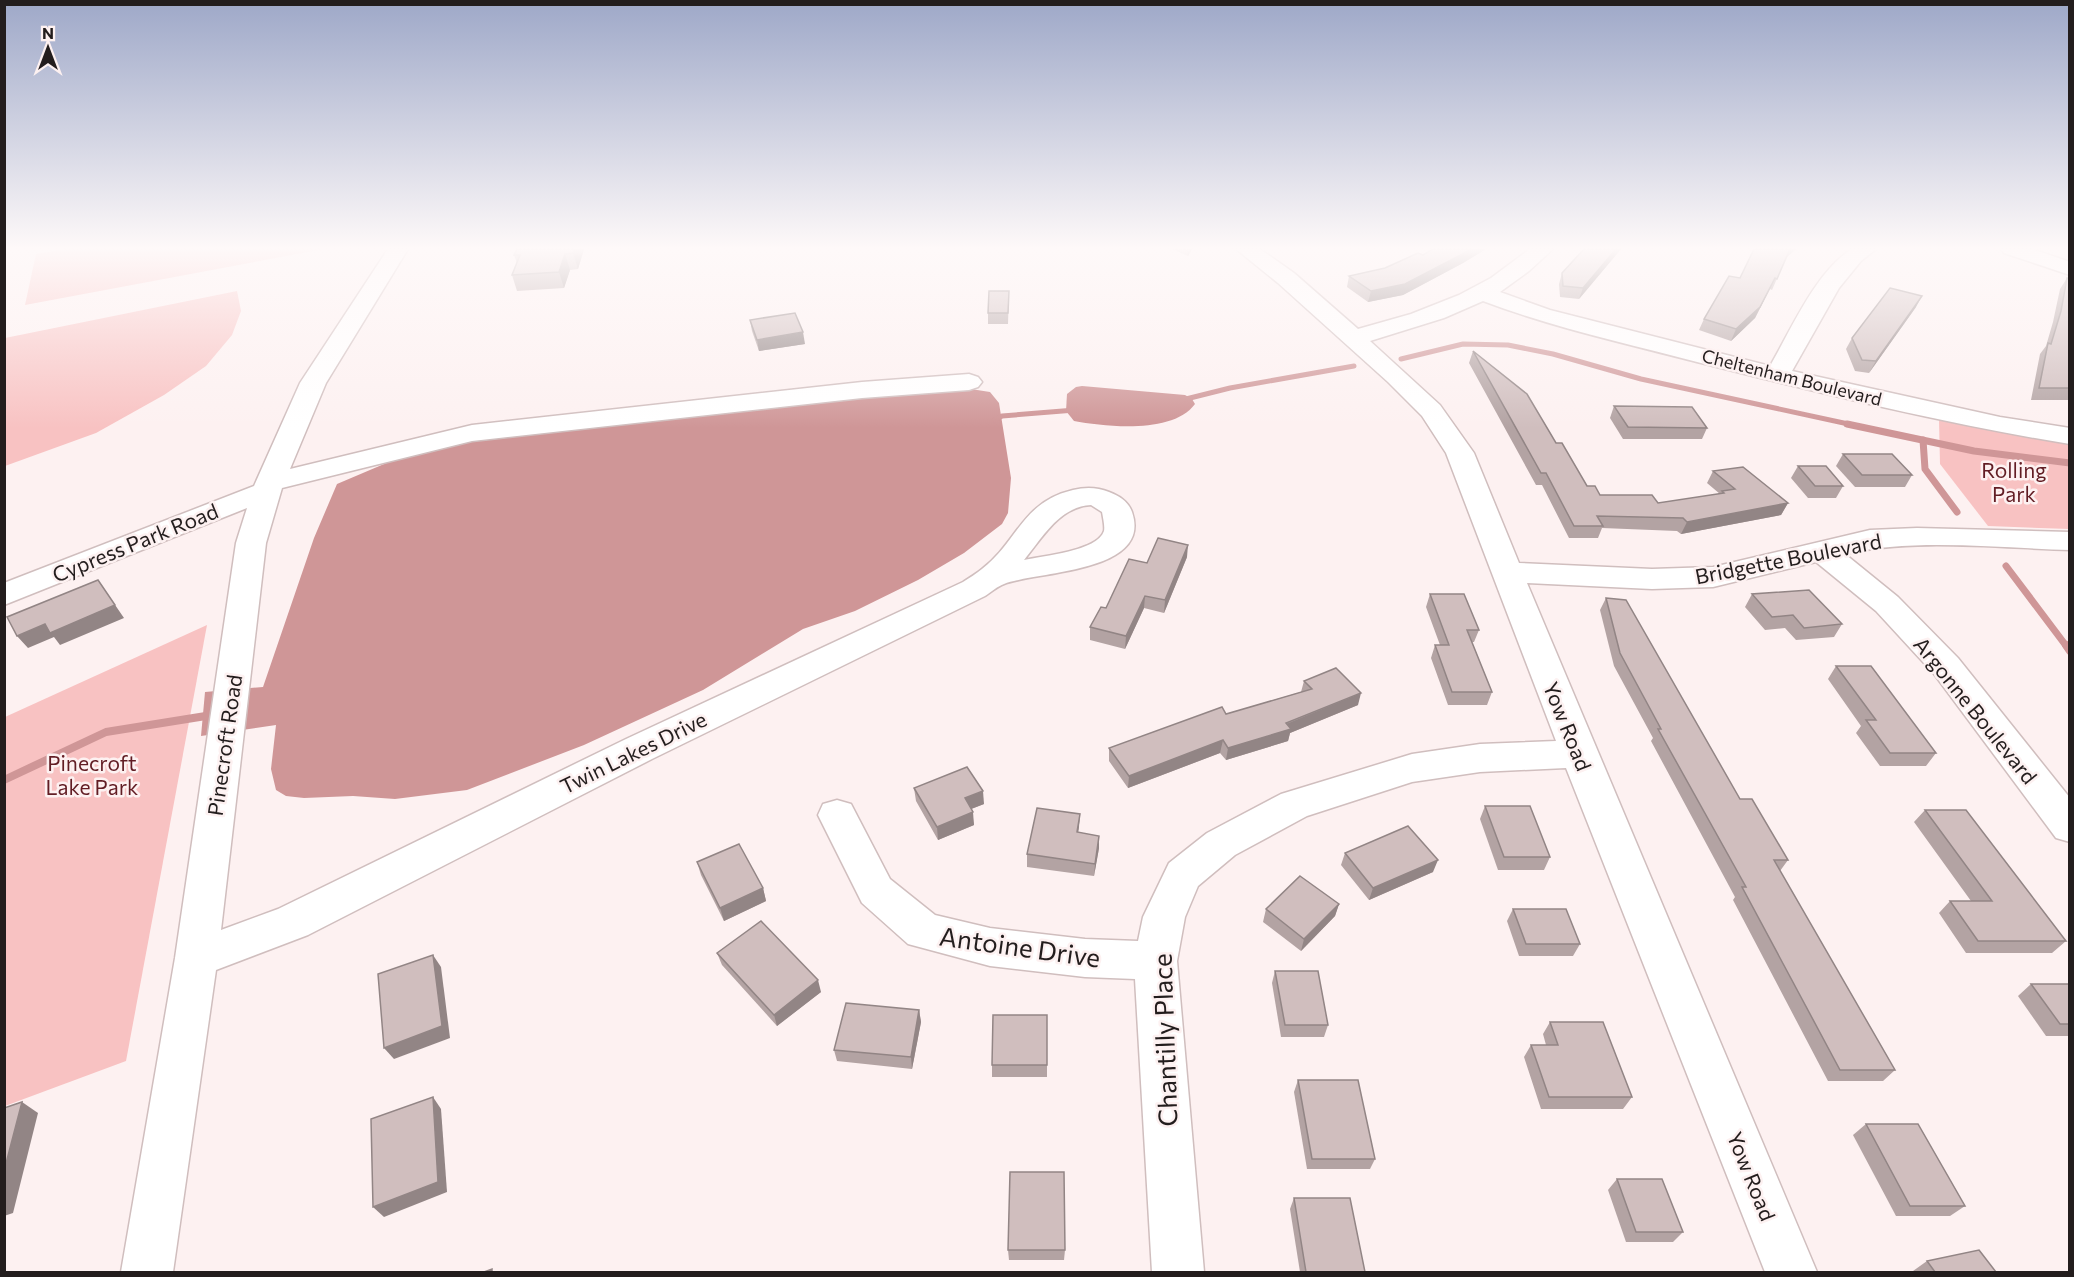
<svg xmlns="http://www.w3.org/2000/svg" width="2074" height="1277" viewBox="0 0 2074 1277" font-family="Commissioner,sans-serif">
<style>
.green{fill:#f8c2c2}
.water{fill:#cf9697}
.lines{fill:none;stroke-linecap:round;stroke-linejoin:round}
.stream-far2{stroke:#cf9697;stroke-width:5}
.stream-far1{stroke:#cf9697;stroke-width:7}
.stream{stroke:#cf9697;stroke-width:8}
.minor-casing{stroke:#d0bebe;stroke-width:3}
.minor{fill:#fff;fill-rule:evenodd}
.wall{fill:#b3a3a3}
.shaded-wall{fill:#928585}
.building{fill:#d0bebe;stroke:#928585;stroke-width:1.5}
.labels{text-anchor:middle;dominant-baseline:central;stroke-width:5;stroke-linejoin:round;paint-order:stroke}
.far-street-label{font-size:18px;fill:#231d1d;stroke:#fdf1f1}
.park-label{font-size:21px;fill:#621d24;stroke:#fdf1f1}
.street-label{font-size:21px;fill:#231d1d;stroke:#fdf1f1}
.near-street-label{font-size:26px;fill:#231d1d;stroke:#fdf1f1}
</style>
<rect width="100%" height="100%" fill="#fdf1f1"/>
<g class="green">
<polygon points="67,249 324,249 25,305 36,254"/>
<polygon points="237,291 241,311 232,335 206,366 164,395 96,433 5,466 5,338"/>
<polygon points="1939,419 2069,445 2069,529 1988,526 1940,464"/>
<polygon points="207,625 126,1061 5,1106 5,717"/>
</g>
<g class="water">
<path d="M1082,386L1185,395L1192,399L1195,404C1173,434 1107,427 1074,421L1066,411L1067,394L1076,387Z"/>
<polygon points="958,387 990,392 999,403 1011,478 1008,513 1002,524 964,553 918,580 855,611 803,629 703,690 584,745 467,790 395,799 353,796 304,798 286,796 276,790 271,769 276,725 201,736 205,692 263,687 314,538 337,484 410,453 461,443"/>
</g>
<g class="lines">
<g class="stream-far2">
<polyline points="1401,359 1463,344 1508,345 1553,354 1641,379 1853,425"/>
<polyline points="1182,400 1230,388 1354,366"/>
<polyline points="995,420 1002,416 1075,410"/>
</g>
<g class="stream-far1">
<polyline points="1847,424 1974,451 2070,463"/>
<polyline points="1923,440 1925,469 1957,512"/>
<polyline points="2006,566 2067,647"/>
</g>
<g class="stream">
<polyline points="2066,645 2070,651"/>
<polyline points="4,780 106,732 212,715"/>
</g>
<g class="minor-casing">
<g id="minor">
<path d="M388,249H408L326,383L290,469L472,425L862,382L969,374L978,377L982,382L978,387L969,390L862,398L472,441L282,488L266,543L221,930L278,909L626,739L963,582C969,578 976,574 982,569C1018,541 1022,502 1073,490C1085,487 1097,487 1109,492C1119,496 1128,501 1132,512C1153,573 1037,571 1004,584C998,586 991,592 985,596L652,759L308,935L216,970L173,1272H121L175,958L236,543L247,508L4,605V583L254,486L300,383ZM1091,505L1102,512C1103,518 1105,526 1104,531C1098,551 1042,556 1024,560C1043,537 1059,507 1091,505Z"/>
<path d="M1236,249H1260L1294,273L1358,329L1411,314L1459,295L1491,278L1530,249H1553L1529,271L1500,292L1550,310L1770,366C1791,330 1816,271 1852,249H1876L1861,261L1839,288L1792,371L2000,417L2070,428V444C1946,424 1823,394 1701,363C1628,344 1554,328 1483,301L1444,318L1370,341L1440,405L1474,453L1519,563L1652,569L1713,567L1870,530L1917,528L2070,532V550C2000,548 1911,538 1845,554L1898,597L1958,658L2070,798V842L2056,838L1934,674L1876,611L1816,562L1713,587L1652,589L1527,583L1817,1272H1765L1566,768L1480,772L1412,782L1307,816L1235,855L1198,886L1185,917L1177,961L1204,1272H1152L1135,979L1085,977L990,966L908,944L862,903L818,815L823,804L837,800L851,804L890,879L935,915L990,928L1085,939L1138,941L1143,917L1169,863L1207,833L1281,794L1412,754L1480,744L1556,741L1446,453L1422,416L1388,382L1278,283Z"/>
<polygon points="2001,249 2032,249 2070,262 2070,275 2004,253"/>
</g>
</g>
<use href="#minor" class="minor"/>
</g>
<g class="wall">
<polygon points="584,249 578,269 570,270 564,288 517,291 512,275 517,263 514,255"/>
<polygon points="1172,249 1192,249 1188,256"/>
<polygon points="1433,249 1486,249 1463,263 1403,295 1368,302 1347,287 1349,276 1385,268 1423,255"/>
<polygon points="1621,249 1579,299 1560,297 1559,284 1562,273"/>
<polygon points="1787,256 1772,290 1770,289 1755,318 1731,341 1699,330 1704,319 1740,278"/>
<polygon points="2067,278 2070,279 2070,400 2031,400 2040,354 2046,346 2053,322 2060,289"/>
<polygon points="1009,291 1008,324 988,324 988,313"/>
<polygon points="1916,307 1869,373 1855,371 1846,349 1852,338"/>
<polygon points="750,320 805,344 759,351 752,331"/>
<polygon points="1473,351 1556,443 1587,486 1600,495 1658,503 1720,494 1707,483 1713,471 1788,503 1781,515 1681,534 1677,531 1602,528 1598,538 1569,538 1542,485 1536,485 1469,363"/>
<polygon points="1614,406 1707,428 1702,439 1623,439 1610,418"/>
<polygon points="1843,454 1912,475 1905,487 1855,487 1836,466"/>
<polygon points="1798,466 1843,486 1836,498 1808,498 1791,478"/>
<polygon points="1187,557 1164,613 1144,608 1125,649 1090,640 1090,627 1106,608 1147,563"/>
<polygon points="1430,594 1479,630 1474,642 1472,642 1492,692 1487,705 1448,705 1431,658 1435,645 1440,645 1426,607"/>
<polygon points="1752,594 1842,624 1834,637 1796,640 1785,628 1765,630 1745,607"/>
<polygon points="1606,598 1740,799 1788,860 1780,871 1895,1070 1883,1081 1828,1081 1733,900 1735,897 1651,741 1653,738 1614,666 1600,610"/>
<polygon points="1836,666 1936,753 1926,766 1880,766 1856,733 1861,726 1828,679"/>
<polygon points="1304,681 1358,705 1290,733 1288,741 1226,760 1220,753 1128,788 1109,761 1109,748 1301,692"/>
<polygon points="914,788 984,804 971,809 974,825 938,840 916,801"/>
<polygon points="1485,806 1550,857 1544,870 1498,870 1480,819"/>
<polygon points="1925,810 2066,941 2052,953 1966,953 1939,913 1950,901 1971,901 1914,822"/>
<polygon points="1080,814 1078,833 1099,848 1094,876 1027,867 1027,854"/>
<polygon points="1345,853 1433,872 1369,900 1341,865"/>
<polygon points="697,862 763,888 766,901 724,921 701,875"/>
<polygon points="1339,904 1335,916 1301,951 1263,922 1266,909"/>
<polygon points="1513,909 1580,944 1573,956 1519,956 1507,921"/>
<polygon points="717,953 821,992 777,1026 722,965"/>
<polygon points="1275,971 1328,1025 1324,1037 1281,1037 1272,983"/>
<polygon points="2031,984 2070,984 2070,1036 2046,1036 2018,996"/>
<polygon points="919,1010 921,1022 912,1069 837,1061 834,1050"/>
<polygon points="1047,1015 1047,1077 992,1077 992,1065"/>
<polygon points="1550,1022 1632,1097 1623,1109 1541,1109 1524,1057 1531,1045 1546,1045 1543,1034"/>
<polygon points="1298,1080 1375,1159 1370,1169 1307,1169 1294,1092"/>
<polygon points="1866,1124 1965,1206 1950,1216 1896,1216 1853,1135"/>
<polygon points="1617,1179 1683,1232 1673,1242 1626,1242 1608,1190"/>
<polygon points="1294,1198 1365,1272 1300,1272 1290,1209"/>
<polygon points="1008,1250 1065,1250 1064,1260 1009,1260"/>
<polygon points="1927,1261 1996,1272 1914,1272 1913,1271"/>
</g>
<g class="shaded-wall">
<polygon points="575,249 584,249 578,269 573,253"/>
<polygon points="1189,249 1192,249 1188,256"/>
<polygon points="1472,249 1486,249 1463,263 1403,295 1368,302 1371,291"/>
<polygon points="1616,249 1621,249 1579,299 1583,288"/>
<polygon points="1790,249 1796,249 1787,257"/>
<polygon points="565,254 570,270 564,288 559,272"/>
<polygon points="1775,278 1755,318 1731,341 1736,329"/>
<polygon points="1922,296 1916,307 1869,373 1876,361"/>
<polygon points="803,332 805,344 759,351 757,340"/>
<polygon points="1788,503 1781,515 1681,534 1687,522"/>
<polygon points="1188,545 1187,557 1164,613 1165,600"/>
<polygon points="98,580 124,618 60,645 54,637 28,648 17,636 45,624"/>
<polygon points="1145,596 1144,608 1125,649 1126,636"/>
<polygon points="1361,693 1358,705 1290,733 1288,741 1226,760 1228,748"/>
<polygon points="1223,740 1220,753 1128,788 1129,776"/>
<polygon points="983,791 984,804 966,811 965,798"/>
<polygon points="973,812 974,825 938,840 937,827"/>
<polygon points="1080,814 1079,827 1076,845 1077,832"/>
<polygon points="1099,836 1099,848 1094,876 1095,864"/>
<polygon points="1438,860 1433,872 1369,900 1373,888"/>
<polygon points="763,888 766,901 724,921 720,908"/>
<polygon points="1339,904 1335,916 1301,951 1304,939"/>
<polygon points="433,955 441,967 450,1038 394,1059 384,1048"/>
<polygon points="818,980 821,992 777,1026 774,1015"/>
<polygon points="919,1010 921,1022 912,1069 911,1057"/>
<polygon points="433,1097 441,1109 447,1192 384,1217 373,1207"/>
<polygon points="22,1102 38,1113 13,1213 4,1216 4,1171"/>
</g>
<g class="building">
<polygon points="517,249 575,249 573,253 565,254 559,272 512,275 520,255 514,255"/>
<polygon points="1433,249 1472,249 1405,284 1371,291 1349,276 1385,268 1418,253 1423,255"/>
<polygon points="1584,249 1616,249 1583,288 1563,286 1562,273"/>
<polygon points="1754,249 1790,249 1777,279 1775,278 1760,307 1736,329 1704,319 1729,276 1740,278"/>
<polygon points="2067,278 2070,279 2070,388 2039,388 2048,343 2051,344 2061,311"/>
<polygon points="1890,288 1922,296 1876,361 1862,360 1852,338"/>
<polygon points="989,291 1009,291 1008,313 988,313"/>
<polygon points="795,313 803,332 757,340 750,320"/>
<polygon points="1473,351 1527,394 1556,443 1562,443 1587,486 1595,486 1600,495 1652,495 1658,503 1724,493 1722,491 1735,489 1713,471 1743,467 1788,503 1687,522 1683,518 1597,516 1603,526 1574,526 1546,473 1541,473"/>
<polygon points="1614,406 1692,407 1707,428 1628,427"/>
<polygon points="1843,454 1892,454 1912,475 1862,475"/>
<polygon points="1798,466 1826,466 1843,486 1815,486"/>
<polygon points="1158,538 1188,545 1165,600 1145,596 1126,636 1090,627 1101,607 1106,608 1129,559 1147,563"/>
<polygon points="98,580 115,605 50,633 45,624 17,636 7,617"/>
<polygon points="1809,590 1842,624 1804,628 1793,615 1772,617 1752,594"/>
<polygon points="1430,594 1464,594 1479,630 1467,630 1492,692 1452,692 1435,645 1449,645"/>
<polygon points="1606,598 1626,600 1740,799 1752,799 1788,860 1774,860 1895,1070 1840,1070 1742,887 1746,887 1658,729 1661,729 1620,653"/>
<polygon points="1836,666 1871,666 1936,753 1890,753 1866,720 1876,720"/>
<polygon points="1336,668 1361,693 1286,723 1291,729 1228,748 1223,740 1129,776 1109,748 1222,707 1226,714 1312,689 1304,681"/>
<polygon points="967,767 983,791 965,798 973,812 937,827 914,788"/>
<polygon points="1485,806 1530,806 1550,857 1504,857"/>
<polygon points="1037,808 1080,814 1077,832 1099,836 1095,864 1027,854"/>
<polygon points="1925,810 1966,810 2066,941 1978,941 1950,901 1992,901"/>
<polygon points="1408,826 1438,860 1373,888 1345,853"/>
<polygon points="739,844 763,888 720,908 697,862"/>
<polygon points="1300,876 1339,904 1304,939 1266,909"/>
<polygon points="1513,909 1566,909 1580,944 1526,944"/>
<polygon points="761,921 818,980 774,1015 717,953"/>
<polygon points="433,955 442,1026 384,1048 378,974"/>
<polygon points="1275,971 1318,971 1328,1025 1285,1025"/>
<polygon points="2031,984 2070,984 2070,1024 2060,1024"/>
<polygon points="846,1003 919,1010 911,1057 834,1050"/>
<polygon points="993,1015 1047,1015 1047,1065 992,1065"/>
<polygon points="1550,1022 1603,1022 1632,1097 1549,1097 1531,1045 1558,1045"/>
<polygon points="1298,1080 1358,1080 1375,1159 1312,1159"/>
<polygon points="433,1097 438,1182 373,1207 371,1119"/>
<polygon points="22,1102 4,1171 4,1108"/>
<polygon points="1866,1124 1918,1124 1965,1206 1910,1206"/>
<polygon points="1010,1172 1064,1172 1065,1250 1008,1250"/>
<polygon points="1617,1179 1662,1179 1683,1232 1636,1232"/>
<polygon points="1294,1198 1350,1198 1365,1272 1306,1272"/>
<polygon points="1979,1250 1996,1272 1935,1272 1927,1261"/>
<polygon points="492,1269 492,1272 484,1272"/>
</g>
<linearGradient id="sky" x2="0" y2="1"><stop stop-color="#9ea8c8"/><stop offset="0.58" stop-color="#fef9f9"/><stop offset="1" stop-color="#fef9f9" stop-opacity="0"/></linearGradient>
<rect width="2074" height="428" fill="url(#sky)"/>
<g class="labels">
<g class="far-street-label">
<text transform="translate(1792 377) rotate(14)">Cheltenham Boulevard</text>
</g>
<g class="park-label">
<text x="2014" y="469">Rolling<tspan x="2014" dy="24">Park</tspan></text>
<text x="92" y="762">Pinecroft<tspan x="92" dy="24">Lake Park</tspan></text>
</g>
<g class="street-label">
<text transform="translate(135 542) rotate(-22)">Cypress Park Road</text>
<text transform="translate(1788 558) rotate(-11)">Bridgette Boulevard</text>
<text transform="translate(1976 710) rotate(51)">Argonne Boulevard</text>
<text transform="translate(1568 726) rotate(68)">Yow Road</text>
<text transform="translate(224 745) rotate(-82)">Pinecroft Road</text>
<text transform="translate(633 752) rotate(-26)">Twin Lakes Drive</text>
<text transform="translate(1752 1176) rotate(68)">Yow Road</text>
</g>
<g class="near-street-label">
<text transform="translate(1020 946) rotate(8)">Antoine Drive</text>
<text transform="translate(1164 1040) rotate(-92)">Chantilly Place</text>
</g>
</g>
<rect width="2074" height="1277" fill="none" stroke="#231d1d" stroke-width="12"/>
<g transform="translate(48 48)" stroke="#fdf1f1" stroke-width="4.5" paint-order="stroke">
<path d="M0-4.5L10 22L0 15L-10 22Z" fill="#231d1d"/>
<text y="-9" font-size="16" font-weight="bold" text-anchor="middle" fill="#231d1d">N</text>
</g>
</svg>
